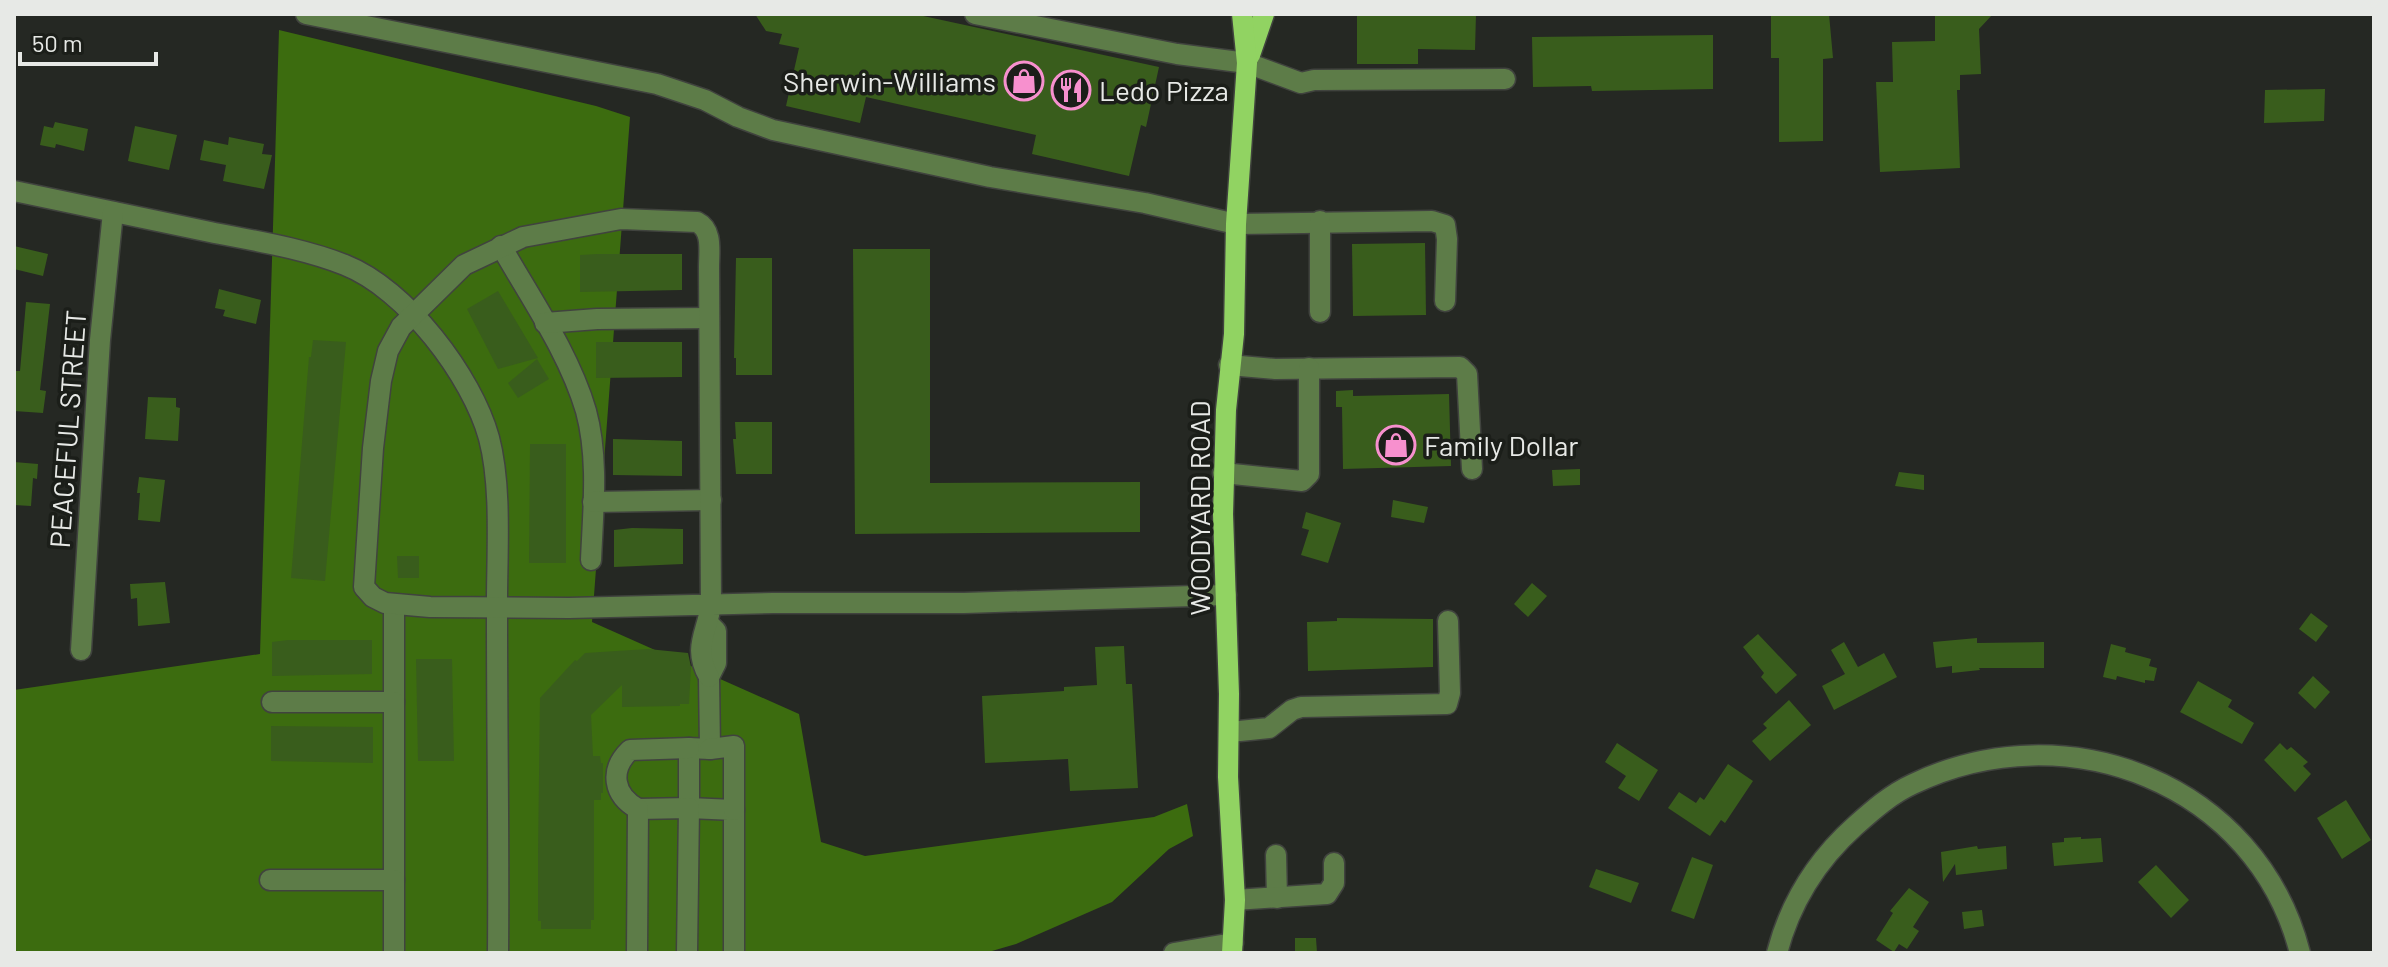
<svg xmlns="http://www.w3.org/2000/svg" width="2388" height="967" viewBox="0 0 2388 967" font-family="Barlow,sans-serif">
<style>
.forest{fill:#3c6c0f}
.building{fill:#395d1c}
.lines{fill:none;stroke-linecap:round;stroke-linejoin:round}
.minor-casing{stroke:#40433e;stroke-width:23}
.major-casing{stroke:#40433e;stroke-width:23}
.minor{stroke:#5d7c48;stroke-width:20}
.major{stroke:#91d362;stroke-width:20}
.labels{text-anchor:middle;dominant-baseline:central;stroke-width:7;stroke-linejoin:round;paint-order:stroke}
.poi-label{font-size:28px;fill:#e7e9e6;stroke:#1b1e19;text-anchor:start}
.street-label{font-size:28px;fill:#e7e9e6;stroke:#1b1e19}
</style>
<rect width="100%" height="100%" fill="#252823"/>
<polygon class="forest" points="279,30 596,106 630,117 592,622 799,714 821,842 865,856 1154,817 1187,804 1193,836 1169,849 1112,902 1016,944 985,953 14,953 14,690 260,654"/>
<g class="building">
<polygon points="755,14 914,14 1159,67 1146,127 1141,125 1129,176 1032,154 1036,135 866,97 860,123 786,106 799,48 779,44 782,34 766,31"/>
<polygon points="1357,14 1476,14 1475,50 1418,49 1418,64 1357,64"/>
<polygon points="1771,14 1829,14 1833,58 1823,59 1823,141 1779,142 1779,58 1771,58"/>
<polygon points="1935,14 1993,14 1979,29 1981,74 1960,75 1960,90 1957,90 1960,168 1880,172 1876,82 1893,82 1892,42 1935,41"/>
<polygon points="1713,35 1713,89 1592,91 1591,86 1533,87 1532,37"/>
<polygon points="2325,89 2324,121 2264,123 2265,90"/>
<polygon points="55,122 88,129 84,151 56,144 55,148 40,145 44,126 53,128"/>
<polygon points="135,126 177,135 169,170 128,161"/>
<polygon points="229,137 264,144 262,154 272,155 264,189 223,181 226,165 200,160 204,140 228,145"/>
<polygon points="1425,243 1426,315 1353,316 1352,244"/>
<polygon points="14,246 48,254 43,276 14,269"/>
<polygon points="853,249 930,249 930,483 1140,482 1140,532 855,534"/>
<polygon points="597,254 682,254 682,290 580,292 580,255"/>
<polygon points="736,258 772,258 772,375 736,375 736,358 734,358"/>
<polygon points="219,289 261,300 256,324 223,316 225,310 215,308"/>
<polygon points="498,291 538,358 498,369 467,309"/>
<polygon points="26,302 50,304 40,390 46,391 43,413 14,411 14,371 20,371"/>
<polygon points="313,340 346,342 325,581 291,578 309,357 311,357"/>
<polygon points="596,342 682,342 682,377 596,378"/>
<polygon points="537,359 549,379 518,398 508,383"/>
<polygon points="1353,390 1353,396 1449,394 1451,466 1343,469 1342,407 1336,407 1336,391"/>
<polygon points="148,397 176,398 176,407 180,408 178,441 145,439"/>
<polygon points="735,422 772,422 772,474 736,474 733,439 736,439"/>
<polygon points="613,439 682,441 682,476 613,475"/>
<polygon points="530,444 566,444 566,563 529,563"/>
<polygon points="14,462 38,464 37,479 33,478 31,506 14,505"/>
<polygon points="1580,469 1580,485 1553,486 1552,470"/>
<polygon points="1899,472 1924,475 1924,490 1895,486"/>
<polygon points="139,477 165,480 160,522 138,520 140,493 137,493"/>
<polygon points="1393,500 1428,507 1424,523 1391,517"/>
<polygon points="1306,512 1341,523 1328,563 1301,555 1309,530 1302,528"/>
<polygon points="632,528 683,529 683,564 614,567 614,530"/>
<polygon points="397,556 419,556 419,578 398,578"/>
<polygon points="165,582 170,623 138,626 137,598 131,599 130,584"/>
<polygon points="1532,583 1547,596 1528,617 1514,604"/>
<polygon points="2311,613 2328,626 2316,642 2299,629"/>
<polygon points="1337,618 1433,619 1433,667 1308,671 1307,622 1337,621"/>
<polygon points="1758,634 1797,675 1776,694 1761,677 1764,673 1743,647"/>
<polygon points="1977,638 1977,643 2044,642 2044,668 1979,668 1980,670 1952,673 1952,666 1936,668 1933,642"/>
<polygon points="288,640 372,640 372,674 272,676 272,642"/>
<polygon points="1844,642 1858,667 1884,653 1897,677 1834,710 1822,686 1845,674 1831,650"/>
<polygon points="2111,644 2126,648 2125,652 2151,659 2149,666 2157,668 2154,681 2145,680 2145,683 2117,676 2116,680 2103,677"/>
<polygon points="1124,646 1126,684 1132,684 1138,788 1070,791 1068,759 985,763 982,696 1064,691 1064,687 1097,685 1095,647"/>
<polygon points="648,649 688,653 691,667 689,704 680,704 680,706 622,707 622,685 591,715 593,756 600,756 601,763 603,763 603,793 601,793 601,800 594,800 594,920 591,920 591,929 541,929 541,921 538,921 538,854 540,698 575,660 577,661 585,653"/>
<polygon points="416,659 452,659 454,761 418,761"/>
<polygon points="2313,676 2330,692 2315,709 2298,693"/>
<polygon points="2198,681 2232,700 2228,707 2254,723 2242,744 2180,712"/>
<polygon points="1789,700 1811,725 1770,761 1752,741 1767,728 1763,724"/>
<polygon points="271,726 373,727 373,763 271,761"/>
<polygon points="1617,743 1658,770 1639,801 1618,788 1626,776 1605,762"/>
<polygon points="2280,743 2287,750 2291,747 2308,762 2303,766 2311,774 2295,792 2264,760"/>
<polygon points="1728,764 1753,781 1725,823 1721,820 1710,836 1668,808 1679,792 1696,803 1700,797 1704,800"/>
<polygon points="2346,800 2371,840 2342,859 2317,818"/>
<polygon points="2081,837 2081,839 2101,838 2103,862 2054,866 2052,843 2064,842 2064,838"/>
<polygon points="1977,846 1978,849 2006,846 2007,869 1956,875 1955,864 1943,882 1941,852"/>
<polygon points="1692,857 1713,865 1694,919 1671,911"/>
<polygon points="2156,865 2189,900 2171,918 2138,882"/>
<polygon points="1596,869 1639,883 1631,903 1589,887"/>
<polygon points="1909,888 1929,902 1913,927 1919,931 1907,949 1899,944 1894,952 1876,940 1893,913 1890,911"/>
<polygon points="1982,910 1984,926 1964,929 1962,912"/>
<polygon points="1295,938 1316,938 1317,953 1295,953"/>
</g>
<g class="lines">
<g class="minor-casing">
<g id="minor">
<polyline points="306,14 657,84 705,100 738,117 773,130 990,177 1145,203 1236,224 1432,221 1445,225 1447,239 1445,301"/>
<polyline points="975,14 1177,54 1247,63 1301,83 1314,80 1505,79"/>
<path d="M14,191C79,205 145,218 210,232C255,241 302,248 345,265C406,289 472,376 489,438C503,491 496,564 497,619C497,731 499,842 498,953"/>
<polyline points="1320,221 1320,312"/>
<path d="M501,246C531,299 569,353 586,411C599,459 593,511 591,560"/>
<polyline points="545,323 597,319 709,318"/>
<polyline points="1229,365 1275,369 1460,367 1467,374 1472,469"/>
<polyline points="1223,473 1302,481 1309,474 1309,368"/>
<polyline points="593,502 711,500"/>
<polyline points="394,605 394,953"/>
<polyline points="709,624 716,631 716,663 709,677 710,749 689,748 689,808 734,810 734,953"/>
<polyline points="81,650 100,340 113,212"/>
<path d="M709,677C692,648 707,633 711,605L709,267C709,251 713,230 697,222L621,219L523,237L464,265L401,327L388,351L381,381L373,448L364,587L373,597L385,603L430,607L569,608L773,603H964L1226,595"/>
<polyline points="272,702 394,702"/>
<polyline points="1230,732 1269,728 1292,710 1301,707 1447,704 1450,693 1448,621"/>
<polyline points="710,749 734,746 734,810"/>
<polyline points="638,809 689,808 687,953"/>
<polyline points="1276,855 1277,898"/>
<polyline points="270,880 394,880"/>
<polyline points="1235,900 1327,894 1334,883 1334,863"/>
<path d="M637,953L638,809C613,795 609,770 630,750L689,748"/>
<polyline points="1174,953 1233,943"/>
<path d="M1777,953C1790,903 1816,861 1855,826C1873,810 1891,794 1913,784C2067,710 2257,784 2300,953"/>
</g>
</g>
<g class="major-casing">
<g id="major">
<polyline points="1250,55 1264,14"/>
<polyline points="1232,953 1235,900 1228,777 1229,694 1223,514 1226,410 1234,334 1236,224 1247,63 1242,14"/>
</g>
</g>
<use href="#minor" class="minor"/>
<use href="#major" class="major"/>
</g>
<defs>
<g id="shop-ring" transform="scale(2)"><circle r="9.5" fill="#1b1e19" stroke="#f790ce" stroke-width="1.5"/><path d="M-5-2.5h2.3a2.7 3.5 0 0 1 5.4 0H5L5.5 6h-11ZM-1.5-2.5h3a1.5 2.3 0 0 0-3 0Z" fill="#f790ce"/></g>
<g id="restaurant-ring" transform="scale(2)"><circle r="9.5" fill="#1b1e19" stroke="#f790ce" stroke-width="1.5"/><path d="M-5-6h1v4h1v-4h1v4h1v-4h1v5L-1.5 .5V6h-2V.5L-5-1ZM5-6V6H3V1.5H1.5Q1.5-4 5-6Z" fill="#f790ce"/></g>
</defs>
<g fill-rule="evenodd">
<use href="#shop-ring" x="1024" y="81"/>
<use href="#restaurant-ring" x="1071" y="90"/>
<use href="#shop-ring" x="1396" y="445"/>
</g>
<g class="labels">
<g class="poi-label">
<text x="996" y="81" text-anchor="end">Sherwin-Williams</text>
<text x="1099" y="90">Ledo Pizza</text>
<text x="1424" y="445">Family Dollar</text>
</g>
<g class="street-label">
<text transform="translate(67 429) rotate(-86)">PEACEFUL STREET</text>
<text transform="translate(1199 508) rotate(-90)">WOODYARD ROAD</text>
</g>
</g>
<rect width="2388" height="967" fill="none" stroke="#e7e9e6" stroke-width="32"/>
<path d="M20 52v12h136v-12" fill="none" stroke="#e7e9e6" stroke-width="4"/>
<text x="32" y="52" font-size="24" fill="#e7e9e6" stroke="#1b1e19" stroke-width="6" paint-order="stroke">50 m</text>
</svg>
